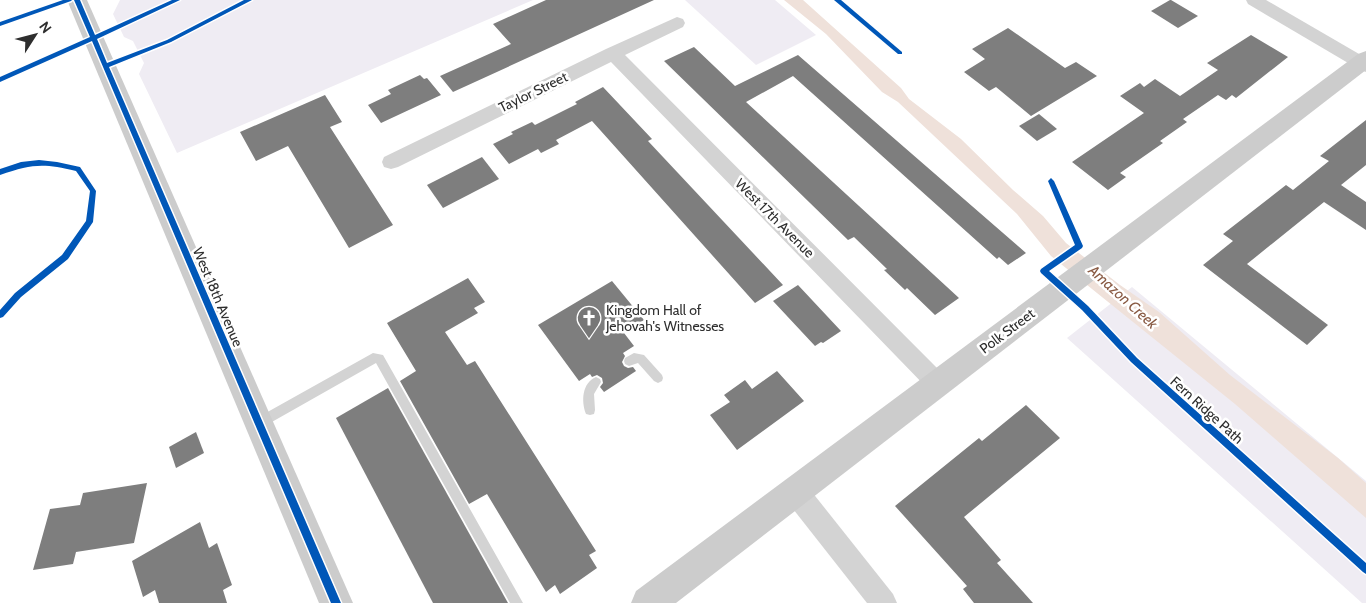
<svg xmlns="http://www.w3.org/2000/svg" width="1366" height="603" viewBox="0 0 1366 603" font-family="Cabin,sans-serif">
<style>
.green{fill:#efecf3}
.water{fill:#efe1da}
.building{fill:#7e7e7e}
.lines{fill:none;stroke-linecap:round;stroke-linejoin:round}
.lane{fill:#d3d3d3;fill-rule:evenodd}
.street{fill:#d3d3d3;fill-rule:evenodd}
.secondary{fill:#ccc;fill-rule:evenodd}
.cycleway-casing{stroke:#fff;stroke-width:3}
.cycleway{fill:#0057b8;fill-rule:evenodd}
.labels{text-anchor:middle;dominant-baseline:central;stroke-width:5;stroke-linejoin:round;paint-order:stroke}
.street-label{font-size:14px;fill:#2e2e2e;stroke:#fff}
.poi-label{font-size:14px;fill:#2e2e2e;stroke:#fff;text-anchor:start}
.water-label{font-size:15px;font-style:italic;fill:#895a43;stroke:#fff}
</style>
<rect width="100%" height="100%" fill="#fff"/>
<g class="green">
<polygon points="120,0 533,0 177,153 139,74 144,63 133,41 124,37 113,14"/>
<polygon points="685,0 775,0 816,35 756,65"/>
<polygon points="1132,287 1366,481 1366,603 1362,603 1067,338"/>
</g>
<polygon class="water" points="784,0 803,0 901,88 909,99 961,139 1013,190 1043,216 1066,243 1120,285 1159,312 1230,375 1338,458 1366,483 1366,518 1235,404 1051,256 1017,214 898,102 882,92 826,34"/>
<g class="building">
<polygon points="546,0 654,0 453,92 440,76 511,44 493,24"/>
<polygon points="1170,0 1171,0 1198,16 1178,28 1151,11"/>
<polygon points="1008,28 1065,68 1076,62 1097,76 1031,116 996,87 989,91 964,72 985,59 972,49"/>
<polygon points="1251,35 1288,57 1236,98 1232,95 1226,100 1218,95 1183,119 1187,122 1160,141 1163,143 1120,173 1126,177 1108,190 1072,162 1144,113 1120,96 1140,83 1144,87 1155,79 1180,96 1218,70 1207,63"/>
<polygon points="694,47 735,86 798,55 1026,253 1008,265 999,257 997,259 793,76 746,102 959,298 935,315 907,288 905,290 884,270 887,269 854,237 848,240 664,61"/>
<polygon points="420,75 424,79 427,78 441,95 381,123 368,105 391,94 388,90"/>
<polygon points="603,87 652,139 648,141 783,285 755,303 592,121 556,140 559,144 541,153 538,149 509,164 493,144 513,134 511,132 532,122 535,125 577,104 575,102"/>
<polygon points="325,95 342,122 330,127 393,225 349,248 288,146 256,161 240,132"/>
<polygon points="1039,114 1057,129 1037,141 1019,126"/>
<polygon points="1366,120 1366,165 1341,185 1366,202 1366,230 1324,202 1247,264 1328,325 1307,345 1203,265 1233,241 1223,234 1286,185 1293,190 1329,161 1320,156"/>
<polygon points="482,157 499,179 443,208 427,185"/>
<polygon points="468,278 485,302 474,308 478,313 445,332 467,365 475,361 596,551 589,555 597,568 560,594 555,585 546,592 487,494 469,504 400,381 416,371 387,323"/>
<polygon points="612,281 644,320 624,333 634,346 623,353 625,356 622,362 624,366 628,368 633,367 636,371 604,392 600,387 603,383 602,378 597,375 592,377 590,374 579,381 538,325"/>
<polygon points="798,285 841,331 823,343 821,342 815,346 773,301"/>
<polygon points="777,371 804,401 737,450 710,415 730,402 724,395 745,380 752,389"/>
<polygon points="388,388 508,603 433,603 336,418"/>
<polygon points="1026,405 1060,438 964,517 1001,560 997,563 1033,603 974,603 963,589 967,586 895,506 979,438 982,441"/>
<polygon points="196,432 204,453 176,468 169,447"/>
<polygon points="147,483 134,543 76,552 73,564 33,570 50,509 80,505 83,493"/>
<polygon points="200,522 209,548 217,543 232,585 223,590 227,603 159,603 155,590 143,597 132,561"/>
</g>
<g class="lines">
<g class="lane">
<polygon points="373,353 383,355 523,603 510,603 376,363 263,427 259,428 255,427 254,423 255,419"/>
<polygon points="634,353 644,355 662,375 663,378 662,381 658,383 654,381 638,363 629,366 625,364 624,361 625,358"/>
<path d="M596,377L600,379L601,382L594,394L595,410L594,414L590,415L586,414C581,401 582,383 596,377Z"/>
</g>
<g class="street">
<polygon points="1246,0 1266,0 1366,58 1366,72 1360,70 1248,4"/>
<polygon points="677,17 683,19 685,23 683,27 625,55 945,376 948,383 945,390 937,393 929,390 611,62 398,167 391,169 384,167 382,162 384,157 606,49"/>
<polygon points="795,479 804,482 893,594 897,603 867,603 786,500 783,491 786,482"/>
</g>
<g class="secondary">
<polygon points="67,0 87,0 353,603 319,603"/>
<polygon points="1366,51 1366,70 676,603 631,603 636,591 1358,54"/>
</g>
<g class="cycleway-casing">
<g id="cycleway">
<polygon points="63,0 72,0 71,1 0,26 0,22"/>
<polygon points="74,0 80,0 95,35 172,0 180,0 97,39 107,63 167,40 244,0 252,0 171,42 109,67 341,603 331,603 92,41 0,82 0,77 90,37"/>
<polygon points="834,0 841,0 902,52 902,54 898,54"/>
<path d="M39,160L57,162L80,167L96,191L93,222L68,259L21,297L3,317L0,318V310L15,293L62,255L86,221L90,191L76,171C43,163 32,164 0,175V169L21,162Z"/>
<polygon points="1051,178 1054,181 1083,246 1082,248 1049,271 1088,306 1137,358 1366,563 1366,574 1363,572 1131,362 1082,310 1041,273 1040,271 1041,269 1075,245 1048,181"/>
</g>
</g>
<use href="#cycleway" class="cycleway"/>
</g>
<defs>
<g id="church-pin" transform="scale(1.25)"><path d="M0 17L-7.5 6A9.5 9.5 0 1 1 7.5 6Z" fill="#777" stroke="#fff"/><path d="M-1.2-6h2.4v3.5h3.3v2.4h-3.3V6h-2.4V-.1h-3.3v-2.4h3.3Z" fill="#fff"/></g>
</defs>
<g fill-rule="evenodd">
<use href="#church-pin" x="589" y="318"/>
</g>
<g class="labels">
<g class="street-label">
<text transform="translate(533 92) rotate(-26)">Taylor Street</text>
<text transform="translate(775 218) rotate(45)">West 17th Avenue</text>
<text transform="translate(218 297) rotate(67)">West 18th Avenue</text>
<text transform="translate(1007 331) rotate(-37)">Polk Street</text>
<text transform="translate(1207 410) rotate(42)">Fern Ridge Path</text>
</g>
<g class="poi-label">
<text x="606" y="310">Kingdom Hall of<tspan x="606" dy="16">Jehovah's Witnesses</tspan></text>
</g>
<g class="water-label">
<text transform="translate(1123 297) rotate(42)">Amazon Creek</text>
</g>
</g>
<g transform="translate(35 35) rotate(54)" stroke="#ffffff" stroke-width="4" paint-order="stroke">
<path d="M0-4L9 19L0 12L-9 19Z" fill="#2e2e2e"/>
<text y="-8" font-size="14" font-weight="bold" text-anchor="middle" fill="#2e2e2e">N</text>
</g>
</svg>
